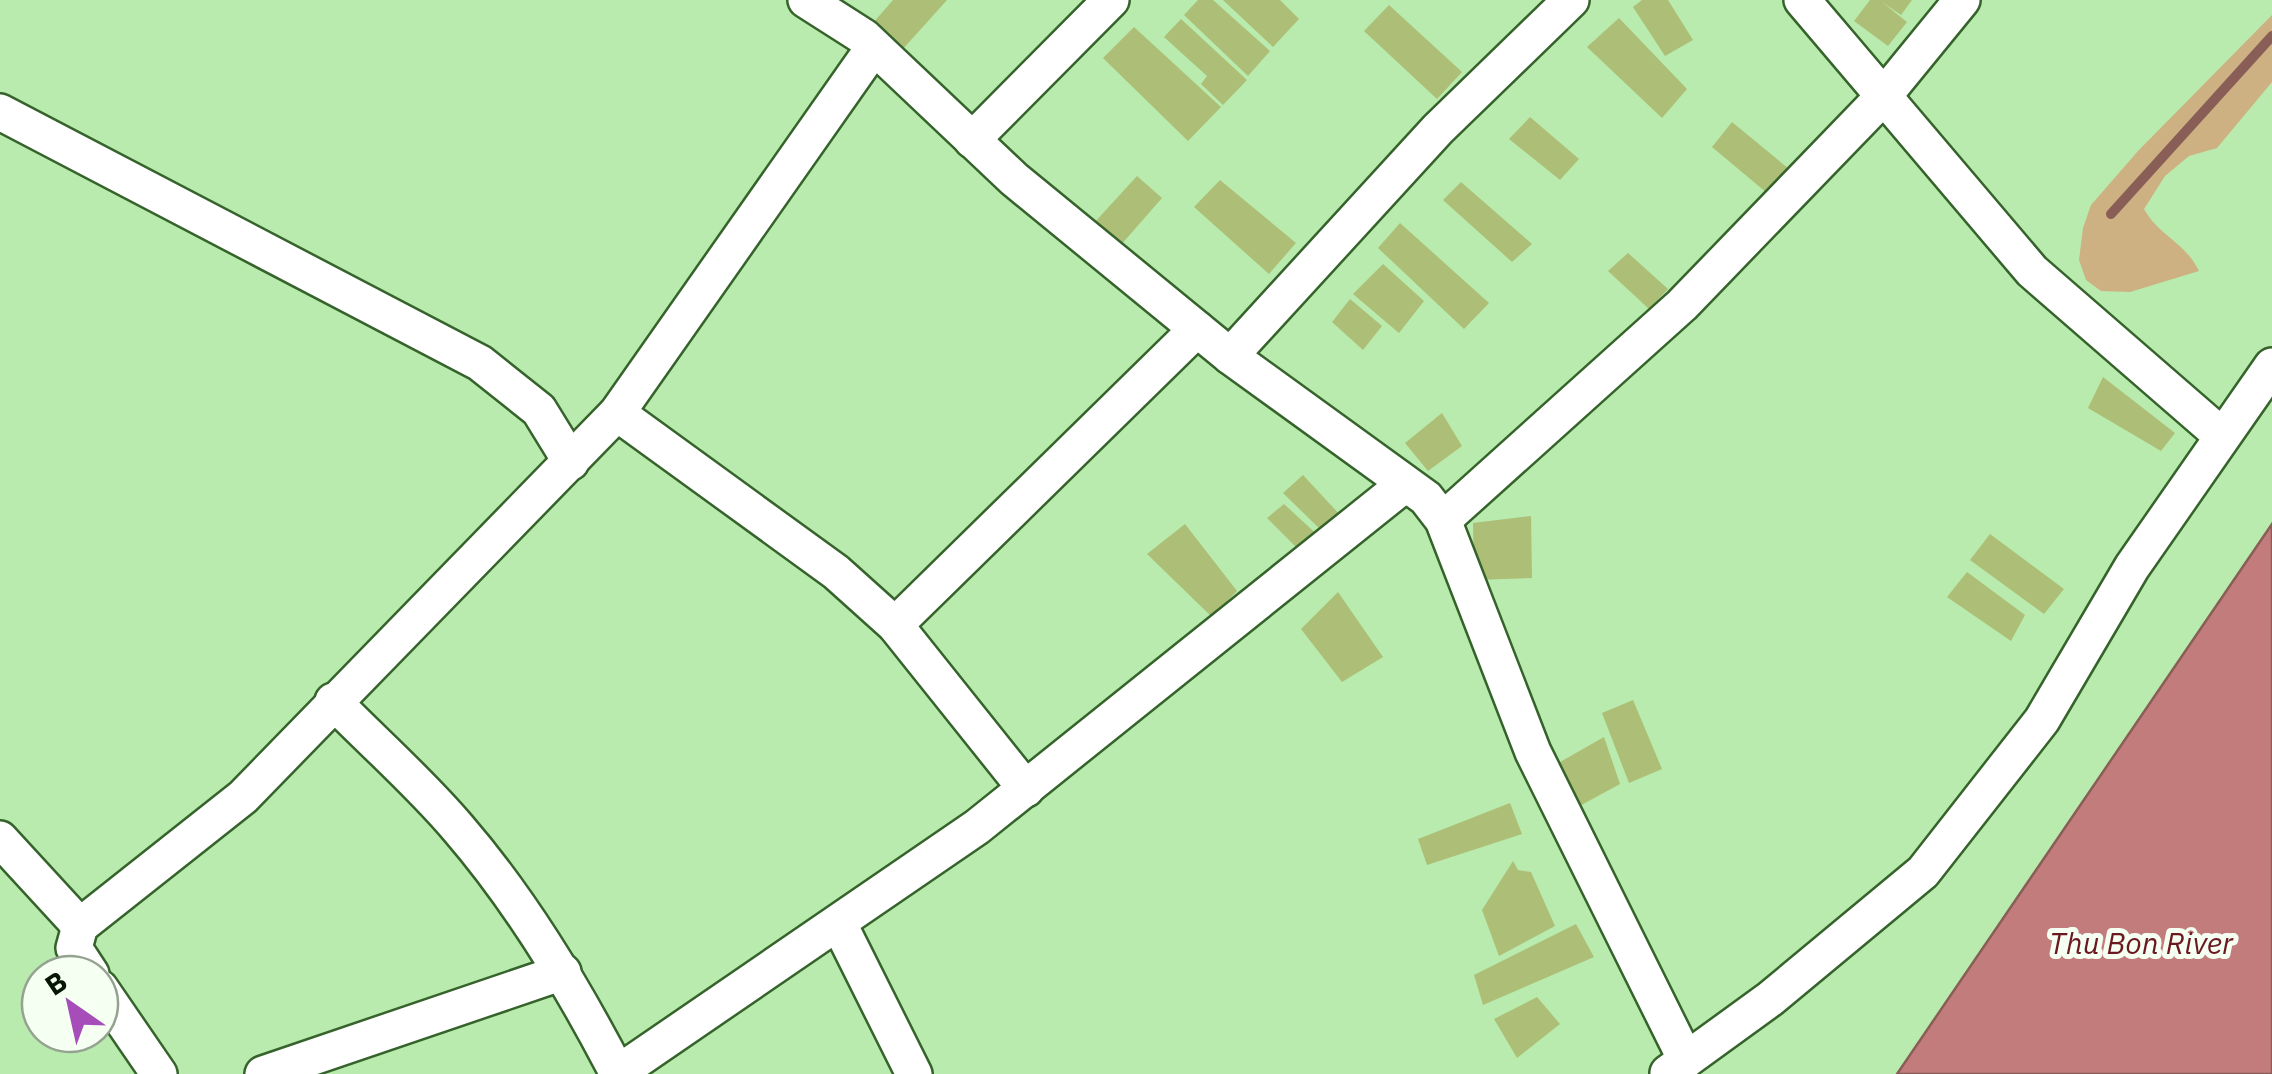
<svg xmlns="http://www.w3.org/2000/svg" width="2272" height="1074" viewBox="0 0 2272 1074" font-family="'IBM Plex Sans',sans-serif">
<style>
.green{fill:#ceb182}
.water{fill:#c27c7c;stroke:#895e57;stroke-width:2.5}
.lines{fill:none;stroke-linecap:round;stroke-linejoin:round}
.stream{stroke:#895e57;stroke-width:10}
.building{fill:#adbf76}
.minor-casing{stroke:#36632c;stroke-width:40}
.minor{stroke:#fff;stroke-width:35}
.labels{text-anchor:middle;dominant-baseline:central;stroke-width:10;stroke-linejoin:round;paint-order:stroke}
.water-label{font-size:30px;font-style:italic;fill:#6c1821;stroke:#f5fff2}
</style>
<rect width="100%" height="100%" fill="#b8ebad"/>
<path class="green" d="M2272,15V82L2217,148L2189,156L2165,176L2144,209C2160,237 2185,242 2199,271L2130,292L2101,291L2086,280L2079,260L2083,228L2091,205L2138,151Z"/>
<polygon class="water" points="2272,524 2272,1074 1897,1074"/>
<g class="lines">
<polyline class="stream" points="2111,214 2272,36"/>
</g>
<g class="building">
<polygon points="893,0 947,0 902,50 873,23"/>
<polygon points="1198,0 1213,0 1270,51 1248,76 1184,15"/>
<polygon points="1223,0 1280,0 1299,19 1273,47"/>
<polygon points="1642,0 1668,0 1693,40 1665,56 1633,7"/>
<polygon points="1870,0 1912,0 1901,15 1882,2 1907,22 1888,46 1854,21"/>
<polygon points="1389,5 1462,72 1437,99 1364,31"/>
<polygon points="1619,18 1687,89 1662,118 1587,47"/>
<polygon points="1181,19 1247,80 1223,105 1201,84 1207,76 1164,37"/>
<polygon points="1134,27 1221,107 1188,141 1103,58"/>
<polygon points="1530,117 1579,159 1560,180 1509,139"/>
<polygon points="1732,122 1789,169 1767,193 1712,147"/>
<polygon points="1137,176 1162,198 1120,246 1094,223"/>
<polygon points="1220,180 1296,243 1269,274 1194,207"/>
<polygon points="1461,182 1532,244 1512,262 1443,200"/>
<polygon points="1400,223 1489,303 1464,329 1378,248"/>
<polygon points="1628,253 1668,289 1649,309 1608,271"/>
<polygon points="1383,264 1424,301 1399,333 1353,294"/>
<polygon points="1350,299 1382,326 1363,350 1332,322"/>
<polygon points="2103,377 2175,433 2161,451 2088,408"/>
<polygon points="1442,413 1462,446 1428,471 1405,443"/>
<polygon points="1303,475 1341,516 1323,532 1283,493"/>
<polygon points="1284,504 1323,540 1305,556 1267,518"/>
<polygon points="1531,516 1532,578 1474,580 1473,523"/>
<polygon points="1185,524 1237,591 1212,617 1147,554"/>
<polygon points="1990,534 2064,589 2044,614 1970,560"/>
<polygon points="1967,572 2025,615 2011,641 1947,597"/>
<polygon points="1338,592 1383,657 1342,682 1301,629"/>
<polygon points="1633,700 1662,769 1629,783 1602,713"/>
<polygon points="1604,737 1620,784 1574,809 1553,766"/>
<polygon points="1510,803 1522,834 1427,865 1418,839"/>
<polygon points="1513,861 1518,870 1531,872 1555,926 1499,956 1482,910"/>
<polygon points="1576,924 1594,957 1483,1005 1474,975"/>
<polygon points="1537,997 1560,1024 1517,1058 1494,1019"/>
</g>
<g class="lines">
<g class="minor-casing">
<g id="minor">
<polyline points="806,0 864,37 1014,179 1230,356 1426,498 1443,520 1533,752 1686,1060"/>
<polyline points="1802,0 2032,271 2222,436"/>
<polyline points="0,112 480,363 539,410 571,462"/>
<polyline points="972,140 1111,0"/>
<polyline points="1230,356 1438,129 1571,0"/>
<polyline points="617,413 836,572 895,625 1026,789"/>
<polyline points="1443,520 1682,305 1882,98 1962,0"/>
<polyline points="895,625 1197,329"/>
<path d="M333,701C374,743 420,783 458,828C522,902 573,987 618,1074"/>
<polyline points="0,839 80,926"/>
<polyline points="839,924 914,1074"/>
<polyline points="91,974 74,948 80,926 243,797 617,413 874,47"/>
<polyline points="100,988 159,1074"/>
<polyline points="618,1073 977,827 1405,484"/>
<polyline points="1668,1073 1770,999 1923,872 2042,720 2132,567 2272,366"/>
<polyline points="263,1074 563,972"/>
</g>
</g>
<use href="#minor" class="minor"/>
</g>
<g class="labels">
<g class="water-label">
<text x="2141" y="942">Thu Bon River</text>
</g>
</g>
<g transform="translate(70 1004) rotate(326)"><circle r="48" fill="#f5fff2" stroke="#95a292" stroke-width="2.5"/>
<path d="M0-8L18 38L0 25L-18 38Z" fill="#a64db9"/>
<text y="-15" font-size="28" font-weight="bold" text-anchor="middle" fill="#051702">B</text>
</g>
</svg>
